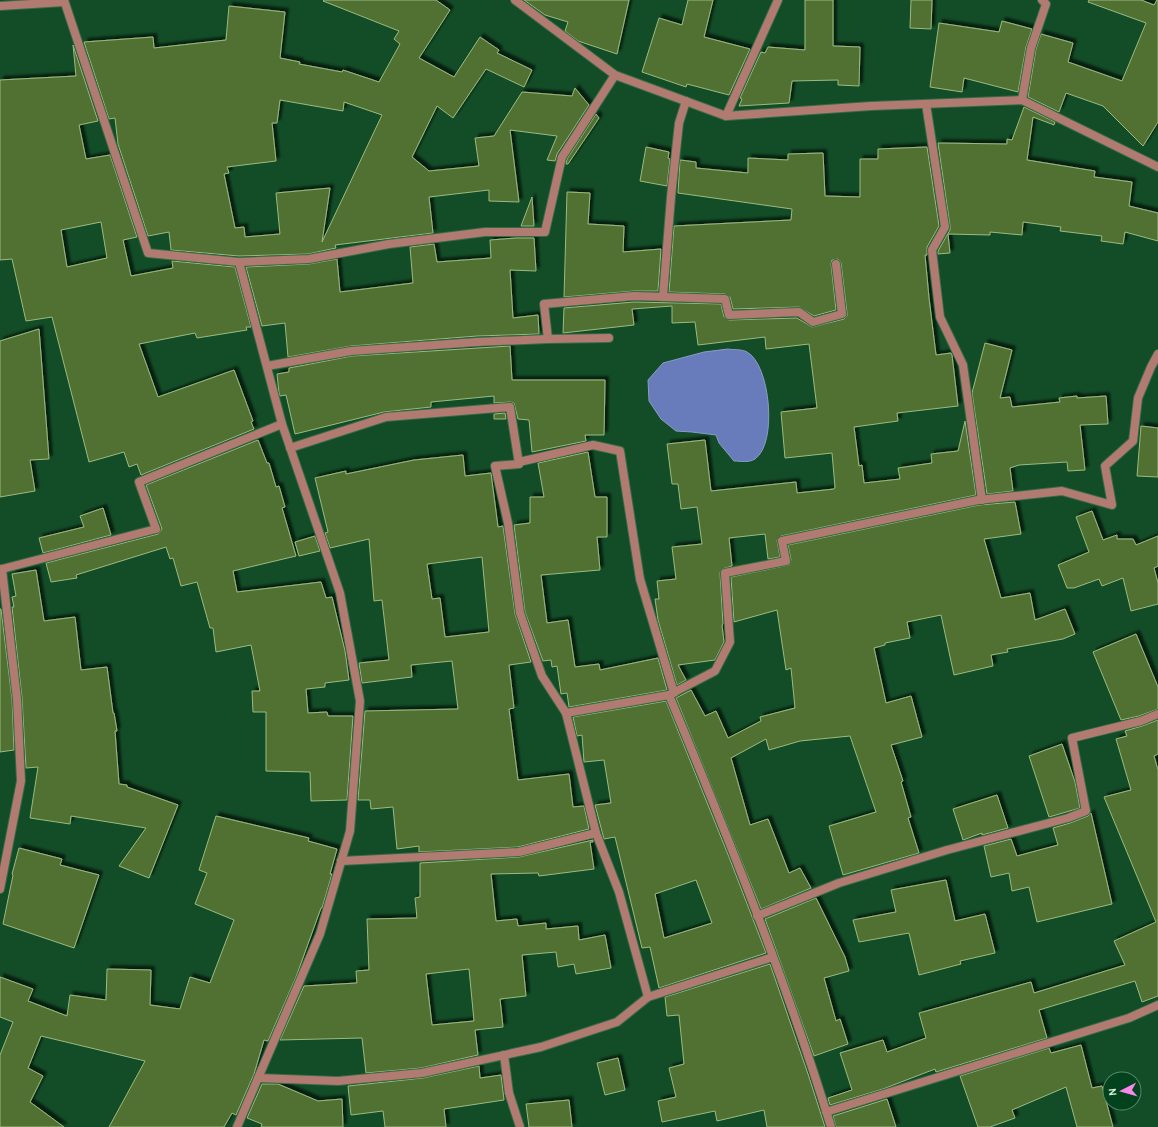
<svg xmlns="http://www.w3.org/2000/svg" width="1158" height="1127" viewBox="0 0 1158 1127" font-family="Karla,sans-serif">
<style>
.water{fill:#687bba;stroke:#889ec4}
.building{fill:#517131;stroke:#9bba80;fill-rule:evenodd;filter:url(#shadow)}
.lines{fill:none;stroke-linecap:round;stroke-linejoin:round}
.street-casing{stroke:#356b47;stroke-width:10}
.street{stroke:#b27b71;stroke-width:8}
</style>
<defs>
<filter id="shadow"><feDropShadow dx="3.5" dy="-3.5" stdDeviation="1" flood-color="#0009"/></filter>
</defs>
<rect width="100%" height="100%" fill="#124d27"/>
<path class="water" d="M728,349C733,350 742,349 747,352C770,364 778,443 755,459C749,463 740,461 734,461L719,443L716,435L692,432L676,431L661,419L649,401L648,380L663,363L704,352Z"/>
<g class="building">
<path d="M324,0H436L450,10L419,58L454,77L480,37L499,50L497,53L532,70L524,87L486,69L453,118L437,106L412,157L429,171L479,166L475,138L494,136L522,92L572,96L575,88L589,105L557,154L555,161L547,160L557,136L510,130L519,202L489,201V190L429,197L433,233L335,245L336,248L308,254L239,256L171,250L169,232L148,236L118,144L115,118L109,119L84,42L153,37L154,48L226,40L229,6L285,12L280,58L300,62L299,64L342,72L343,70L379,82L400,44L394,39L399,31L323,1ZM280,100L343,111L344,102L382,115L322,242L330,188L276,193L280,234L245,237L244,227L235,228L224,174L229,173L227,167L276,161L272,123H277Z"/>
<polygon points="524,0 629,0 617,54 578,41 565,31 568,22 545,15"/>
<polygon points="688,0 713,0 704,37 750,49 729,95 687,84 686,87 642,72 659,18 682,25"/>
<polygon points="805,0 833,0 833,46 860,47 859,86 838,85 838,80 792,81 789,103 739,106 742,99 740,98 761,52 765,53 768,47 805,50"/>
<polygon points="911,0 932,0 931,29 910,28"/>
<polygon points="1089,0 1141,0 1154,5 1157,0 1158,0 1158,122 1143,146 1103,106 1066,93 1059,112 1028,97 1036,49 1041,34 1073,43 1068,62 1122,81 1146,23 1088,2"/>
<polygon points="1002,21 1032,29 1026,47 1018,92 964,78 962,92 930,87 939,23 999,32"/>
<path d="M73,45L98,121L79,125L86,159L110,155L137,237L123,240L131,276L173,268L172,261L235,267L251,327H246L247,330L197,338L195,333L139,344L158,397L234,370L253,421L251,422L254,429L141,475L137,464L129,467L124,452L89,462L52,317L26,321L12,259L0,260V80L76,76ZM101,222L107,258L67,267L61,230Z"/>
<polygon points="1024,107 1055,122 1054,125 1033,117 1027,160 1095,171 1094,177 1132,182 1129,206 1158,213 1158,241 1125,232 1123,244 1101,241 1102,236 1060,231 1061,227 1023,222 1022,235 990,232 990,235 948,234 950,253 938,254 938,251 950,230 950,226 938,143 1007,144 1007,139 1012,140"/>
<polygon points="596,114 599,118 568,164 566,164 567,159"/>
<polygon points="646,147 669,152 668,158 670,159 667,186 640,181"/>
<polygon points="927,147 939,226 927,247 927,255 925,255 929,298 936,355 951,353 952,355 958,406 897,413 898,421 854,427 859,466 862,465 864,483 900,479 898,468 932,463 931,454 958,451 965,421 976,495 781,536 777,540 780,557 768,559 765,534 729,538 732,566 722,569 720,573 723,624 722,625 724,642 715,660 678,665 686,680 677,685 658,620 655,599 659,599 657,581 676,579 672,547 702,544 697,507 681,509 678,484 672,484 667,444 705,440 711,491 796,482 797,493 834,489 835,487 832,453 785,458 781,412 817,408 809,344 766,349 765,337 698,345 695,322 672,323 672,306 632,309 634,325 563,333 564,308 634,302 721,304 724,317 729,320 797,318 812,327 844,319 847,316 847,313 841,263 838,259 832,260 831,264 836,310 814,316 799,307 733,309 730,297 725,294 669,292 674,226 791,220 792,209 678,193 680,160 696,162 696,168 748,173 748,158 788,160 788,154 823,153 825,196 860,197 860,159 878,159 878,149"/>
<polygon points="567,192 590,193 588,224 624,226 623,252 661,249 658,291 634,291 564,297"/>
<polygon points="532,197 534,226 521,226"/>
<polygon points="516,238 534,238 536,271 510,270 513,318 538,315 539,334 477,336 351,346 288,357 285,323 262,326 246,267 309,264 337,259 340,292 413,283 410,247 434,244 437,262 491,258 490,240"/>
<polygon points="39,329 49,459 30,460 35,491 0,497 0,341"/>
<polygon points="985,343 1012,350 1000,398 1010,397 1012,407 1060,402 1059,398 1077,396 1077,398 1106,396 1108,424 1080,425 1085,470 1068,471 1067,462 1019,465 1010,468 1013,491 987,494 972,393"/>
<polygon points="510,346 512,380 605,380 604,435 585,435 586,441 532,452 529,420 518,419 514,403 510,402 494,403 494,396 431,402 431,407 384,412 295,434 286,395 280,396 279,393 277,374 289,372 289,368 352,356"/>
<polygon points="505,413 506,419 494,419 494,414"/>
<polygon points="1141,426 1158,428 1158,477 1137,476"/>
<polygon points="258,440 267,463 269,463 276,487 279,486 285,507 282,508 296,556 233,571 237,592 321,582 326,598 332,597 345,651 349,680 325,683 325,687 306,689 308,713 327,712 328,716 353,716 347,800 311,801 310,772 266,771 266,712 253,712 252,691 260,691 251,645 216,652 213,628 210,628 197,582 181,586 173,558 170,559 166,547 76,575 77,578 51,582 46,563 158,534 162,529 146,485"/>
<polygon points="588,452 595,497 607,497 607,537 597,537 600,570 541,575 547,623 568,620 575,667 599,664 600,670 658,658 667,690 569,707 567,693 561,694 557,666 552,667 551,660 543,661 525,612 514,525 530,523 530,497 544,497 538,463"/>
<path d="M463,455L465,476L491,473L498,527L503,526L515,614L531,662L509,665L514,708L509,709L518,780L569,774L573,807L584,806L589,829L518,847L419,852V846L397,849L393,807L371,809L370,800H358L365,711L458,709L452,661L411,665L412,677L362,683L359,663L389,660L382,600L374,601L369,539L330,548L325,533L328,532L315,478L346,471V474L414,460ZM482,557L489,632L445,637L440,598L432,599L427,564Z"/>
<polygon points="1015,502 1021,534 984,539 1001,598 1030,593 1035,620 1065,609 1075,634 1063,639 1007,649 1008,652 991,655 993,666 954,675 941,615 907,622 910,638 885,643 885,645 874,648 886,703 911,696 922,737 891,745 903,781 901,782 911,817 908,818 919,853 843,875 829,826 876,812 850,736 800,741 769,750 766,739 731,758 750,825 768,819 789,873 800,868 811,888 761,909 676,698 691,690 705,716 716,711 728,738 761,721 760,717 795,708 791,668 786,670 777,610 734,622 731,577 789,565 791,560 788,545 979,505"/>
<polygon points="103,508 111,535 43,553 39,538 84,527 80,516"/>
<polygon points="1092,511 1103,540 1117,535 1117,539 1133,539 1136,545 1158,536 1158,566 1154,568 1158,583 1158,604 1131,611 1123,578 1102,586 1099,579 1074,588 1067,588 1058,565 1089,552 1076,517"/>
<polygon points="315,536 320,551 299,556 295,542"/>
<polygon points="36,570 44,621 75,617 81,670 107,667 113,713 114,713 117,731 115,731 119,784 127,785 127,787 178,805 149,878 119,866 146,828 71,816 70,824 30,818 38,767 26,768 22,698 12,607 14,607 12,597 16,596 12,574"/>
<polygon points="0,609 1,609 12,699 14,750 0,752"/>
<polygon points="1136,634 1158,687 1158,709 1139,716 1121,720 1093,652"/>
<path d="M666,701L729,857L766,953L659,988L650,947L642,948L615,837L604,839L595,805L611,803L604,760L584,762L582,735L577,736L573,717ZM696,880L712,923L664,938L655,894Z"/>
<polygon points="1158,720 1158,754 1154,756 1158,770 1158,996 1142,1002 1135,981 1039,1010 1047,1038 936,1072 935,1069 883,1089 830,1105 828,1098 852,1090 840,1053 883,1040 887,1052 926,1038 919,1013 1031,982 1034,993 1125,965 1114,941 1156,922 1104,797 1131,790 1116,739 1127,736 1125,731 1142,726"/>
<polygon points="1062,744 1075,782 1080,808 1049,817 1029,756"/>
<polygon points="997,795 1008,828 982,835 982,833 963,840 953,809"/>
<polygon points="1091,813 1112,904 1037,922 1029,887 1012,891 1009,873 991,877 984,846 1011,839 1017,856 1058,845 1053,828 1070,823 1088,816"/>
<polygon points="216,816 309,838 308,841 337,849 330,874 332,874 322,908 321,908 296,977 268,1041 264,1040 254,1074 236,1115 232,1113 224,1127 109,1127 145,1061 41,1036 28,1068 43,1076 30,1102 64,1127 0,1127 0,1055 13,1022 0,1017 0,977 33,989 28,1001 67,1016 70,995 106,1000 107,969 151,970 150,1005 180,1009 190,977 210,983 234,920 195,904 207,873 199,870"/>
<path d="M593,840V842H590L594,869L539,876L538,873L491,874L496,921L517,919L518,926L546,923V929L578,926L579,940L605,935L611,968L576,974L574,964L558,967L556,952L522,955L526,996L500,999L503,1027L475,1030L478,1055L421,1068L366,1073L362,1038L280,1040L304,986L357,983L356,971L369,970L367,919L417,918L415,898L420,897V863L519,857ZM469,969L474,1021L432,1025L426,974Z"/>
<polygon points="19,848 62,859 60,865 99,875 74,948 3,924 13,875 12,874"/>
<polygon points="946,880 955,921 985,914 995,953 960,961 961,964 919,975 909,933 859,942 853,920 896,912 891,890"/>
<polygon points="816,898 845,957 849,971 824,978 836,1021 840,1019 848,1044 814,1056 765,919"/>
<polygon points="770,964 808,1074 825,1127 767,1127 764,1110 717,1121 715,1111 662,1122 658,1101 676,1097 669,1068 684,1064 679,1015 667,1016 665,997"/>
<polygon points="1081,1045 1092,1088 1102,1086 1113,1127 1077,1127 1066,1087 1012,1110 1015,1118 990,1127 978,1127 960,1076 1049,1048 1051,1053"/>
<polygon points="618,1058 625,1090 605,1095 597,1063"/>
<polygon points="479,1066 480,1078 501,1075 504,1100 444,1109 446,1127 385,1127 383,1111 351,1115 348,1086 423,1078"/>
<polygon points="262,1084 278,1084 318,1101 342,1099 343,1127 261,1127 262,1124 247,1118"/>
<polygon points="887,1099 896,1127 836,1127 833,1116"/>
<polygon points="569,1100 572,1127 529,1127 526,1104"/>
</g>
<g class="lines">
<g class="street-casing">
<g id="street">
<polyline points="64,0 148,253 239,262 282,424 340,593 360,701 350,831 320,934 237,1127"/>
<polyline points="515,0 615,75 726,116 871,106 1022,100 1158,167"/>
<polyline points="0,6 64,2"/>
<polyline points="1022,100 1031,48 1046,4 1042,0"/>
<polyline points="926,104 945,227 932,250 940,317 963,365 982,500"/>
<polyline points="726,116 778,0"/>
<polyline points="239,262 309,259 389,244 485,232 545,232 562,157 615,75"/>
<polyline points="663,297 671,197 679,123 686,101"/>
<polyline points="548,339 544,304 634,296 725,299 729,315 799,312 813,322 842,314 836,264"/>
<polyline points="267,366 351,351 477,342 548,339 609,338"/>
<path d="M290,448L386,417L510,407L519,464L495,466L508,523L520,613L542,676L566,713L669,695C728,837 786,980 831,1127"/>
<polyline points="519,462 593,445 620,451 640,579 674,693"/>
<polyline points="2,569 156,529 139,482 282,424"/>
<polyline points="0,570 2,569 17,699 21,781 0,889"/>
<polyline points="669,695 715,671 730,642 725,573 786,561 782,541 978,500 1062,491 1112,505 1105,466 1133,441 1138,398 1151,367 1158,354"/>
<polyline points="566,713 596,833 619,892 648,997"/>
<polyline points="341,861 519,852 596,833"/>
<polyline points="757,916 839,883 947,850 1068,818 1086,811 1072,738 1141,721 1158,714"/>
<polyline points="504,1055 509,1093 520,1127"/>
<polyline points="258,1078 338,1081 422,1073 541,1047 617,1022 648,997 773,957"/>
<polyline points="826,1112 1129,1018 1158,1005"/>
</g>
</g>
<use href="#street" class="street"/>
</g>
<g transform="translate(1122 1091) rotate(264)"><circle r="19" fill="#02421c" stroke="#568868"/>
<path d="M0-3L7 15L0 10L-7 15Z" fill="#f788ec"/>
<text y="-6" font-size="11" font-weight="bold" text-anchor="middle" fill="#d4f1da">N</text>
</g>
</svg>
